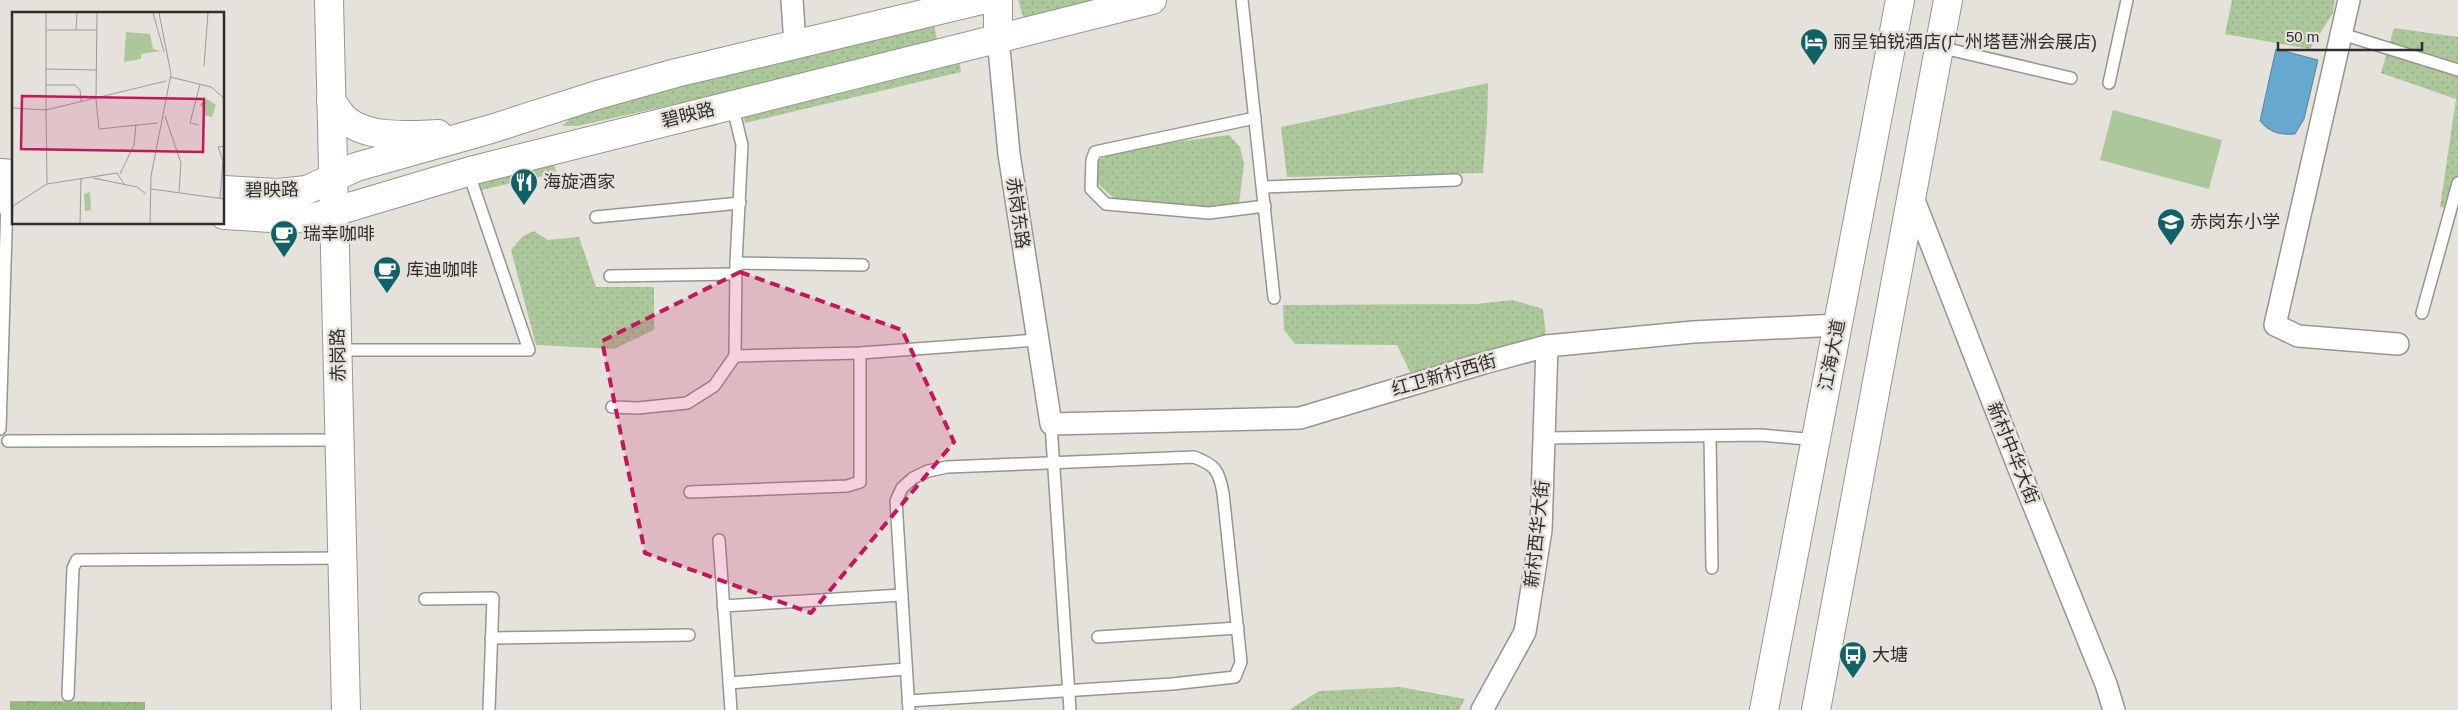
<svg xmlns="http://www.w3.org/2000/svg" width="2458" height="710" viewBox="0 0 2458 710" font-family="Helvetica,'Noto Sans SC',sans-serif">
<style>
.grass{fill:url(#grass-dots)}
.forest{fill:url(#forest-crowns)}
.pitch{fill:#acc799}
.water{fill:#67a9ce;stroke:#56849d}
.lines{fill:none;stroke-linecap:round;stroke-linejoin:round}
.lane-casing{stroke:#98958f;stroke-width:14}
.street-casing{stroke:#98958f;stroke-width:24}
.secondary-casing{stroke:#98958f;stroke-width:30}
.highway-casing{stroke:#98958f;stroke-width:30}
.lane{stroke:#fff;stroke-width:11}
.street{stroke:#fff;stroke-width:21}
.secondary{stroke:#fff;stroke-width:28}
.highway{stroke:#fff;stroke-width:28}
.marked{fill:#c2185b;fill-opacity:0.2;stroke:#c2185b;stroke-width:4;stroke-dasharray:10 6;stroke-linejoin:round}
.labels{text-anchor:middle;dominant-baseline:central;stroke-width:5;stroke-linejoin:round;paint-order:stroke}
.poi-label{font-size:18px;fill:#2f2e2c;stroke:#e5e2dc;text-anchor:start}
.street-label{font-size:18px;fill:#2f2e2c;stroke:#e5e2dc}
.inset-road{fill:none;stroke:#9c9a96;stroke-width:1}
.view{fill:#c2185b;fill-opacity:0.15;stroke:#c2185b;stroke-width:2.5}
.inset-edge{fill:none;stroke:#2f2e2c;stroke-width:2.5}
</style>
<defs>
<pattern id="grass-dots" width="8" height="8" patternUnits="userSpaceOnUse" patternTransform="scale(1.25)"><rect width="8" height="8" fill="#acc799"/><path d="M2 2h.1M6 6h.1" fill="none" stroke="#94ab84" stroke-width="1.8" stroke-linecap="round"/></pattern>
<pattern id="forest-crowns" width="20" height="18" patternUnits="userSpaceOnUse" patternTransform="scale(1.25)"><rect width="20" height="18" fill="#98b880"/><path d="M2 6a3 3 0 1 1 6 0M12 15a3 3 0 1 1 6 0" fill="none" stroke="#7c9669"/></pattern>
</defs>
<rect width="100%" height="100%" fill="#e5e2dc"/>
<g class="grass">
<polygon points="1018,0 1117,0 1025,23"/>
<polygon points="2232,0 2335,0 2333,13 2310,49 2225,34"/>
<polygon points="933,17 938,46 577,126 562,126 582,107"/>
<polygon points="2394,28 2458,37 2458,210 2440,207 2456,99 2381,73"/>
<polygon points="958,53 961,72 745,123 741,107"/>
<polygon points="1488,83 1487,122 1483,173 1287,177 1281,127"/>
<polygon points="716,116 718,125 554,162 556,173 477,191 472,171"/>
<polygon points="1229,135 1240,147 1244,164 1239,204 1211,210 1117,201 1098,184 1096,161 1122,149"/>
<polygon points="534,231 548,240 579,237 596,287 654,287 654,330 614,349 536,345 511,250 523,236"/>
<polygon points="1513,300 1543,309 1546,336 1522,350 1410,372 1397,345 1295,344 1284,330 1283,305 1476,304"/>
<polygon points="1400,687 1465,699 1459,710 1289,710 1319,691"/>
</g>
<polygon class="forest" points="10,701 145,702 145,710 10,710"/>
<polygon class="pitch" points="2113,110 2222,140 2209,189 2100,160"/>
<path class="water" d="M2276,49L2318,60L2304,119L2295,134C2280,135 2270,133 2260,121Z"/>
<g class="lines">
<g class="lane-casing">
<g id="lane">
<polyline points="1242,0 1274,298"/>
<polyline points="2342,34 2458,70"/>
<polyline points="1939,47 2071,78"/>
<polyline points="2109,83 2127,0"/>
<polyline points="732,104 742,145 736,263 735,356 860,353 1037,340"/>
<polyline points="1255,118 1095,152 1092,160 1091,189 1106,204 1209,213 1265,206"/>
<polyline points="1263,187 1456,180"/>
<polyline points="596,217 740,203"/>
<polyline points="736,263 863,265"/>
<polyline points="610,276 735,274"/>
<polyline points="2422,313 2458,183"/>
<polyline points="338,350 529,350 468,171"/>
<polyline points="612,407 638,408 687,403 714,386 735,356"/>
<polyline points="1051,424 1070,710"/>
<polyline points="0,429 7,200"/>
<polyline points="1710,436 1712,568"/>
<polyline points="1544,438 1761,435 1816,440"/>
<polyline points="8,441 340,440"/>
<polyline points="690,492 847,486 860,482 860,353"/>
<polyline points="719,540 731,710"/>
<polyline points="425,599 493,598 489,710"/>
<polyline points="723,606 902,595"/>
<polyline points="1098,637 1238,628"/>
<polyline points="491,638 689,635"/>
<polyline points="729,683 906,669"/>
<polyline points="68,695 73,568 77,560 342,558"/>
<path d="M908,701L1172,684L1235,677L1241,662L1223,493C1219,470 1215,465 1194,457L947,467L928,471L913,478L902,488L896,501L909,710"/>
</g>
</g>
<g class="street-casing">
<g id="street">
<polyline points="792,0 795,44"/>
<polyline points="2349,0 2275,325 2298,336 2398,344"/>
<polyline points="998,38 1009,154 1051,424 1300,418 1484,363 1547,346 1693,332 1838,325"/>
<polyline points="1912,195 2019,469 2106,684 2114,710"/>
<polyline points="1482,710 1525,632 1541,530 1547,346"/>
</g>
</g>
<g class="secondary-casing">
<g id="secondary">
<polyline points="329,0 346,710"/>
<polyline points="998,38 998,0"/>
<path d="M331,101C336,107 340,115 346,120C369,139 409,135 438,134"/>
<polyline points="0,173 14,174"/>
<polyline points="224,190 278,193 307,190 356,167 491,129 597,95 676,73 982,0"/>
<polyline points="0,199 14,200"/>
<polyline points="224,215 288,219 316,217 474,170 1152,0"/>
</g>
</g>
<g class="highway-casing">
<g id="highway">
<polyline points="1764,710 1900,0"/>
<polyline points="1816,710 1948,0"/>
</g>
</g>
<use href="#lane" class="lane"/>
<use href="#street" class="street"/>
<use href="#secondary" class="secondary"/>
<use href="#highway" class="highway"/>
</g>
<path class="marked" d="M740,272L902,330L954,442L811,613L645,553L602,341Z"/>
<defs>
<g id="hotel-pin" transform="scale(1.4375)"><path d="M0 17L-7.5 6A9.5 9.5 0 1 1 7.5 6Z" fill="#116267" stroke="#e5e2dc"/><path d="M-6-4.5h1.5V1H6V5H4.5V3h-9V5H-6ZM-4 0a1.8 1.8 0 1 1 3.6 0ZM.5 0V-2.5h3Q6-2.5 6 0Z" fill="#fff"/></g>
<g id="restaurant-pin" transform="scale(1.4375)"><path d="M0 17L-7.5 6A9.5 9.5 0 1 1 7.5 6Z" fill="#116267" stroke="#e5e2dc"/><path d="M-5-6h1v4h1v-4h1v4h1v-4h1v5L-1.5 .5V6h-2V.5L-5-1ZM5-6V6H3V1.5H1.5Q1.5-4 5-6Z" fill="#fff"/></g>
<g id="school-pin" transform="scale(1.4375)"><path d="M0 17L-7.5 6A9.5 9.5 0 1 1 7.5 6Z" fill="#116267" stroke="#e5e2dc"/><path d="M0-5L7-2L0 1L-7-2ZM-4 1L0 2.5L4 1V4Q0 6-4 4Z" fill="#fff"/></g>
<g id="cafe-pin" transform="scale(1.4375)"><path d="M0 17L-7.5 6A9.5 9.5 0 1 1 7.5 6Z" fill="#116267" stroke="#e5e2dc"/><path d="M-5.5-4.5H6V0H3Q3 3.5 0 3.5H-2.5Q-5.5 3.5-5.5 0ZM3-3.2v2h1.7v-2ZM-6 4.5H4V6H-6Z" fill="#fff"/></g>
<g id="bus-pin" transform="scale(1.4375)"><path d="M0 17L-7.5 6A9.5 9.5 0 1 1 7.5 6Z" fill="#116267" stroke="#e5e2dc"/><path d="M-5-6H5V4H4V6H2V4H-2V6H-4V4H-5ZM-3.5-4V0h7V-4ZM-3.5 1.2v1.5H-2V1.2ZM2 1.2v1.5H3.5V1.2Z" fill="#fff"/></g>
</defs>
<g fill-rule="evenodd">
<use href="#hotel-pin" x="1814" y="42"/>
<use href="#restaurant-pin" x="524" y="182"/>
<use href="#school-pin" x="2171" y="222"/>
<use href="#cafe-pin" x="284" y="234"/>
<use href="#cafe-pin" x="387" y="270"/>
<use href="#bus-pin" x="1853" y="655"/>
</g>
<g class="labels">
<g class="poi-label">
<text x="1833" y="42">丽呈铂锐酒店(广州塔琶洲会展店)</text>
<text x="543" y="182">海旋酒家</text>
<text x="2190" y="222">赤岗东小学</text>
<text x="303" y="234">瑞幸咖啡</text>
<text x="406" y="270">库迪咖啡</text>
<text x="1872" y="655">大塘</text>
</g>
<g class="street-label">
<text transform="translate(688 115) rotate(-14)">碧映路</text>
<text transform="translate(272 190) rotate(-1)">碧映路</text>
<text transform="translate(1018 213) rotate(82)">赤岗东路</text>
<text transform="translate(338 355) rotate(-91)">赤岗路</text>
<text transform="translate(1832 355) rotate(-79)">江海大道</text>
<text transform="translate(1444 375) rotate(-16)">红卫新村西街</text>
<text transform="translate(2013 453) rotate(68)">新村中华大街</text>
<text transform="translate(1537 534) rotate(-84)">新村西华大街</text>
</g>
</g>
<g transform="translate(12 12)">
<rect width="212" height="212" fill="#e5e2dc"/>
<path d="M114,20L138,22L141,37L149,39L129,42V47L112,50ZM195,87L204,93L200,105L191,103L192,95L187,93Z" fill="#acc799"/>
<path d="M78,180L79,198L73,199L72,182Z" fill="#acc799"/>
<path class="inset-road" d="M34,1V98L154,69M85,1L84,88L87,117L146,111M141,1L152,40M35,18H85M64,18L65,1M192,54L196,1M34,57L85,58M158,65L199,75L213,87M34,73H63L68,78L69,89M0,96L34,98L35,172M153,104L169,151L167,180M187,113L178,111L188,72M108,162L122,133L124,112M81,166L125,175L134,182M139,177L213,187M208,186L211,149L206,135L213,134M0,212L1,194L35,172L105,161L112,172M68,212L69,166M138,212L139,164L159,62L147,1"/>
<path class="view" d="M10,84L192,87L191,140L9,137Z"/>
<rect width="212" height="212" class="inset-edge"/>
</g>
<path d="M2278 42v8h144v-8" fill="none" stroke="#2f2e2c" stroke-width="2.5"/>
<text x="2286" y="42" font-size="15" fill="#2f2e2c" stroke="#e5e2dc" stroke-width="4" paint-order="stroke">50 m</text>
</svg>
